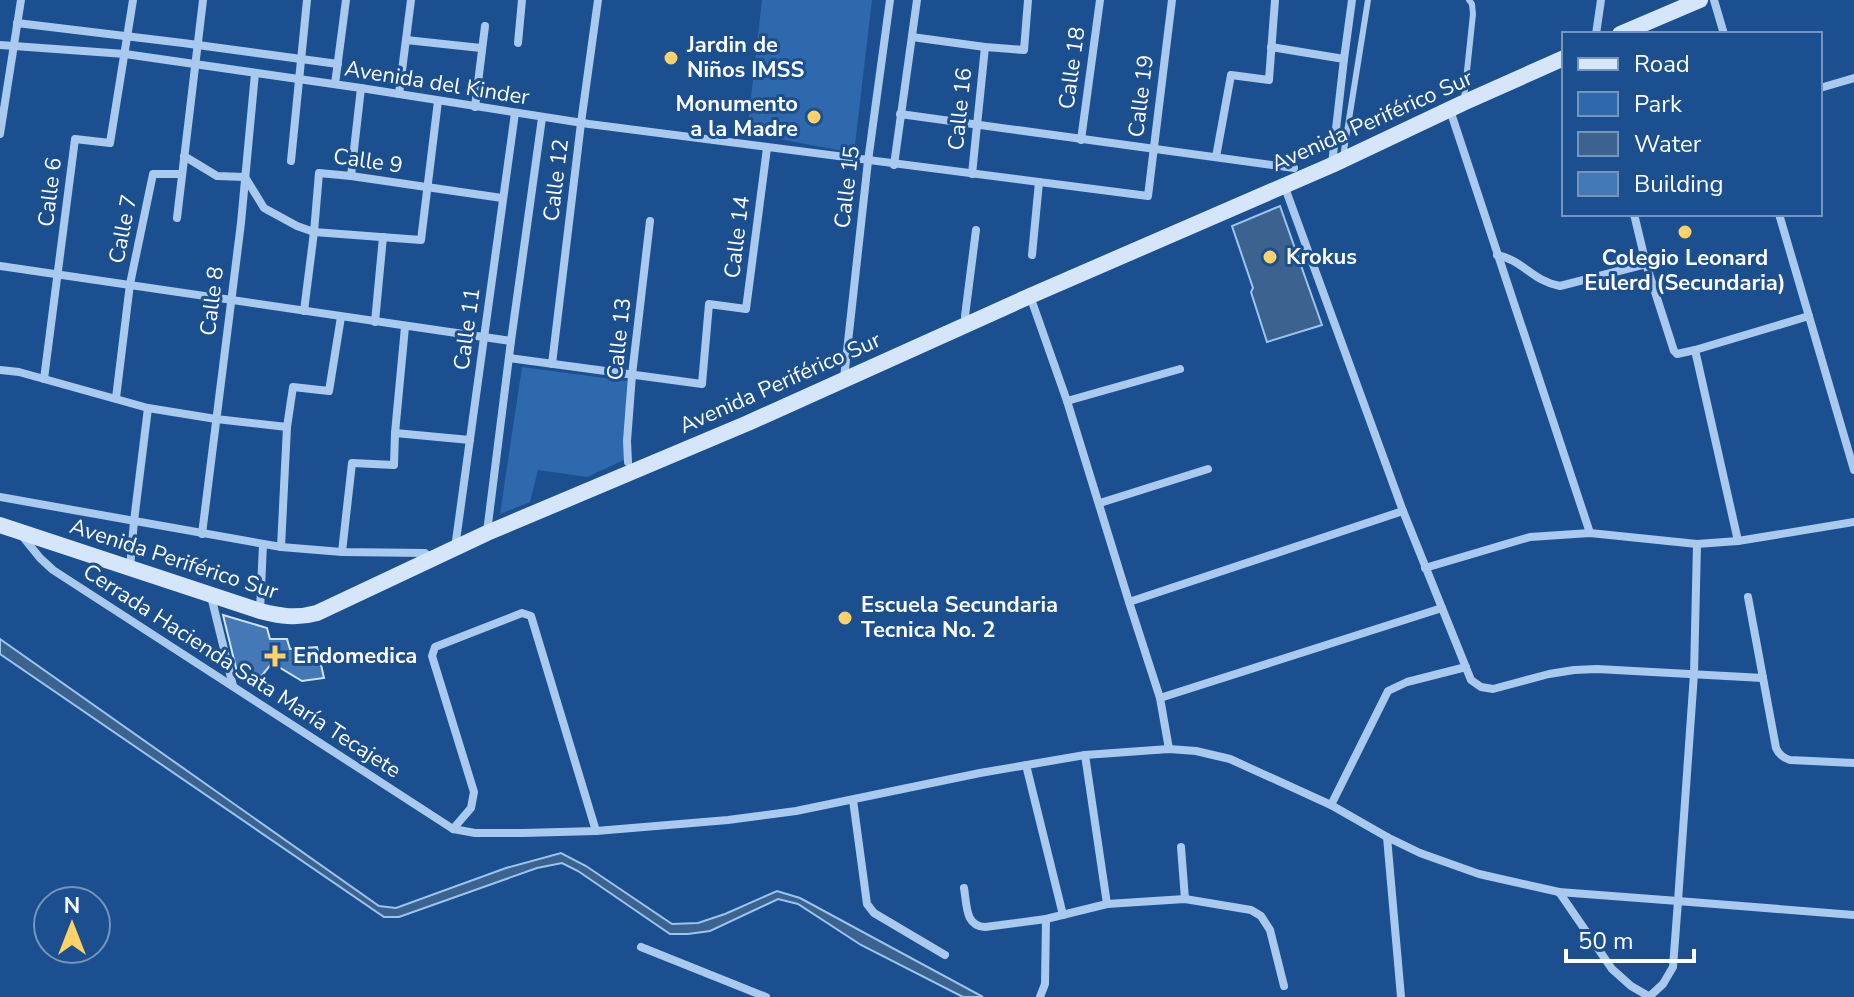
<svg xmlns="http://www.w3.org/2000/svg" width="1854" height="997" viewBox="0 0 1854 997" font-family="'Nunito Sans',sans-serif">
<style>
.green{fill:#2e69ad}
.water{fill:#3c6290;stroke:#9cc4f0;stroke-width:2}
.building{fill:#4478b7;stroke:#cfe3fa;stroke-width:2}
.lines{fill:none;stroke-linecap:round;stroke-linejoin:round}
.lane{stroke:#a9c9ee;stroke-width:6}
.street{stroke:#a9c9ee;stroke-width:8}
.secondary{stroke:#d6e6fa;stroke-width:16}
.poi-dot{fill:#ffd166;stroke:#1b4f8f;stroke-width:3}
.labels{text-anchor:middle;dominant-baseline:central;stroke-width:6;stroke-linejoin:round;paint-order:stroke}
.poi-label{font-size:22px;font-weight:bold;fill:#fff;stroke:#1b4f8f;text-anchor:start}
.street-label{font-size:22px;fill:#fff;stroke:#1b4f8f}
</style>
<rect width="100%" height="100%" fill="#1b4f8f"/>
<g class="green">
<polygon points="762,0 872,0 854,153 747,133"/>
<polygon points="522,367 627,381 624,460 587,477 538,470 530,502 500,514"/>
</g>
<g class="water">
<polygon points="1280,206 1322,325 1267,342 1251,292 1253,288 1232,226"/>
<polygon points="0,639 379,906 396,908 506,868 561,853 586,866 672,924 698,923 725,914 777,891 800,898 983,997 963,997 861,945 798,904 778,899 710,931 688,934 670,934 578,871 562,863 537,868 399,917 384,917 0,654"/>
</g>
<polygon class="building" points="223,615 267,628 270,639 287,639 290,649 317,647 324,678 302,681 272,663 254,685 237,672"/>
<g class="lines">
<g class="lane">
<polyline points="1464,99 1473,14 1472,4 1469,0"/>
<polyline points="1343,157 1368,0"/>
</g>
<g class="street">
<polyline points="1714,0 1724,34"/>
<polyline points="17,23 183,43 338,64"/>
<polyline points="1596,34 1601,0"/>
<polyline points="912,37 985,47 1024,50 1028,0"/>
<polyline points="406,40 481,48"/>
<polyline points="518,43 522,0"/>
<polyline points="0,45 125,54 361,88 589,124 1148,196 1172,0"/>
<polyline points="1271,47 1344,59"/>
<polyline points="335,84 346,0"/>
<polyline points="1820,88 1854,78"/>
<polyline points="399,94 411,0"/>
<polyline points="475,107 485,26"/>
<polyline points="1450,110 1590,533"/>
<polyline points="900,114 1294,168"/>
<polyline points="0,134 21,0"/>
<polyline points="1081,140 1100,0"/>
<polyline points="184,156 217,176 245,177 264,208 297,226 314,232 421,240 438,101"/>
<polyline points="1216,157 1231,75 1269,80 1275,0"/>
<polyline points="291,161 307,0"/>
<polyline points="1332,164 1344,59 1352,0"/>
<polyline points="894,165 917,0"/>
<polyline points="972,174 985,47"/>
<polyline points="351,176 361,88"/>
<polyline points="1284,185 1403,511 1471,680 1481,687 1493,689 1549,674 1574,670 1597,669 1763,678"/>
<polyline points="1634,214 1646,264"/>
<polyline points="1779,214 1854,470"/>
<polyline points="177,218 203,0"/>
<polyline points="1032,255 1039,182"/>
<path d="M1497,255C1523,260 1532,281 1560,286L1646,264L1674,351L1677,354L1695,350L1809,316"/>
<polyline points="0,266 511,341"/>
<polyline points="1030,296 1067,401 1129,602 1160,698 1169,749"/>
<polyline points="304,311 314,232 319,173 351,176 502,198"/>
<polyline points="965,316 976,230"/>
<polyline points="375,322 383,237"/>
<polyline points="1695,350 1738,541"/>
<polyline points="509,358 702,384 709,304 746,309 767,148"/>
<polyline points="552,364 581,123 598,0"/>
<polyline points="0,370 19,372 148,408 216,419 287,427"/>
<polyline points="844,378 868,161 890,0"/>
<polyline points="44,379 75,139 110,143 133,0"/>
<polyline points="116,398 130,284 153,174 182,174"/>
<polyline points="1067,401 1180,369"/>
<polyline points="395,433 470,440"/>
<polyline points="628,462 627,441 632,375 650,221"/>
<polyline points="0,497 281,547 342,552 425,553 432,559"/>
<polyline points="1100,503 1208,469"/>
<polyline points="487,532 511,341 542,118"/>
<polyline points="202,534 241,223 255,73"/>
<polyline points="23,537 40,558 53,570 453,829 475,833 523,833 596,831 728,820 796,811 980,773 1085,755 1169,749 1196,751 1230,759 1331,805 1387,837 1420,853 1479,874 1559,892 1612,969 1631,986 1650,997"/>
<polyline points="281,547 287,427 293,387 329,391 341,317"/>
<polyline points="455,548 515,113"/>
<polyline points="342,552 352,463 394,465 395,433 405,327"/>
<polyline points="130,568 134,521 148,408"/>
<polyline points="1425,568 1530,537 1590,533 1697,544 1738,541 1854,522"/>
<polyline points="211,596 233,686"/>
<path d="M1748,597L1776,748C1779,755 1783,758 1790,760L1854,763"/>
<polyline points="1129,602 1403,511"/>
<polyline points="260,611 263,544"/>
<polyline points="1160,698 1442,608"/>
<polyline points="1085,755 1107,904"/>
<polyline points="1026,765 1063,915"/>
<polyline points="853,800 867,904 874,913 945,955"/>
<polyline points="1331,805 1388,691 1407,682 1466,667"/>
<polyline points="453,829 471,808 474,792 432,656 435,647 522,613 531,616 596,831"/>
<polyline points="1387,837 1401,997"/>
<polyline points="1181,847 1185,899"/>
<path d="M964,888C967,905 965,926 985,927L1046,919L1107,904L1185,899L1251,910L1261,916L1270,930L1284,986"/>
<polyline points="1559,892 1678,901 1694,674 1697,544"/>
<polyline points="641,947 766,997"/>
<polyline points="1650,996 1663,984 1673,967 1678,901 1854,915"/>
<polyline points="1040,997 1045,984 1046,919"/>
</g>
<g class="secondary">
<polyline points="1620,34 1700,0"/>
<path d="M0,525L260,611C280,616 296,619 317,613L487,533L748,423L1030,296L1332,165L1463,103L1564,58"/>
</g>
</g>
<g class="poi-dot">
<circle cx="671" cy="58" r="8"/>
<circle cx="814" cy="117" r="8"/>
<circle cx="1685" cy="232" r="8"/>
<circle cx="1270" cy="257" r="8"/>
<circle cx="845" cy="618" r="8"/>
<path d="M271 644h8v8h8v8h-8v8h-8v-8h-8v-8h8z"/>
</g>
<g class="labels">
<g class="poi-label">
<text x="687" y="45">Jardin de<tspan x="687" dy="25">Niños IMSS</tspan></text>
<text x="798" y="104" text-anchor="end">Monumento<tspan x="798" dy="25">a la Madre</tspan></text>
<text x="1286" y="257">Krokus</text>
<text x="1685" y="258" text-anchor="middle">Colegio Leonard<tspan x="1685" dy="25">Eulerd (Secundaria)</tspan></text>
<text x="861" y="605">Escuela Secundaria<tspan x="861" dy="25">Tecnica No. 2</tspan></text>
<text x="293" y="656">Endomedica</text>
</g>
<g class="street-label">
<text transform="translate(1072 68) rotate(-82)">Calle 18</text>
<text transform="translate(437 83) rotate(9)">Avenida del Kinder</text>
<text transform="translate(1141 96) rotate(-83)">Calle 19</text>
<text transform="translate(960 109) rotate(-84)">Calle 16</text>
<text transform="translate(1372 121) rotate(-24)">Avenida Periférico Sur</text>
<text transform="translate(368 161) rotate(8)">Calle 9</text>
<text transform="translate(556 180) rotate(-83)">Calle 12</text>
<text transform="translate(847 187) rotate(-83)">Calle 15</text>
<text transform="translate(50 192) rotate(-83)">Calle 6</text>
<text transform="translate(123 229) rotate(-79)">Calle 7</text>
<text transform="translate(737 237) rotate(-83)">Calle 14</text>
<text transform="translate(212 301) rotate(-83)">Calle 8</text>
<text transform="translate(467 329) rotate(-82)">Calle 11</text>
<text transform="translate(619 339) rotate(-84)">Calle 13</text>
<text transform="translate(780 383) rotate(-24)">Avenida Periférico Sur</text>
<text transform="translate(174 559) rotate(18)">Avenida Periférico Sur</text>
<text transform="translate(242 671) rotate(33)">Cerrada Hacienda Sata María Tecajete</text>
</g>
</g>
<rect x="1562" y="32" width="260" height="184" fill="#1b4f8f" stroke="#7695bc" stroke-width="2"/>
<rect x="1578" y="58" width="40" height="12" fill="#d6e6fa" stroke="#7695bc" stroke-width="2"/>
<text x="1634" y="72" font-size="24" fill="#ffffff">Road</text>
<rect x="1578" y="92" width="40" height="24" fill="#2e69ad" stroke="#7695bc" stroke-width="2"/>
<text x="1634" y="112" font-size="24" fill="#ffffff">Park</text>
<rect x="1578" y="132" width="40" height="24" fill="#3c6290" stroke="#7695bc" stroke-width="2"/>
<text x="1634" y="152" font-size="24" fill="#ffffff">Water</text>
<rect x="1578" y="172" width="40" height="24" fill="#4478b7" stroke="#7695bc" stroke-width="2"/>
<text x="1634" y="192" font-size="24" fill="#ffffff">Building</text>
<g transform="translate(72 925)"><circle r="38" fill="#1b4f8f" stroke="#7695bc" stroke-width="2"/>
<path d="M0-6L14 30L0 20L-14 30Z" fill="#ffd166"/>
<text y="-12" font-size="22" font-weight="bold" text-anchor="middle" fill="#ffffff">N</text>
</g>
<path d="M1566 949v12h128v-12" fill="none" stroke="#ffffff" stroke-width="4"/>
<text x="1578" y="949" font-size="24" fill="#ffffff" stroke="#1b4f8f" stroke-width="6" paint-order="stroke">50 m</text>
</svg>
